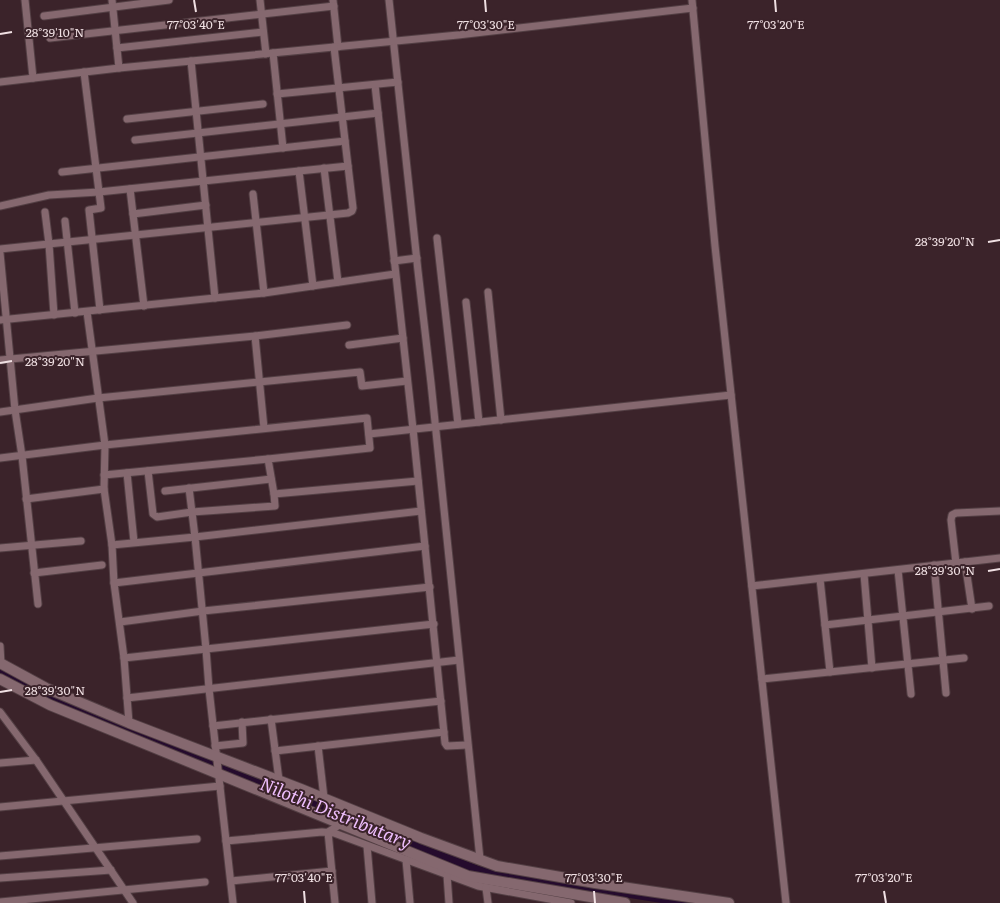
<svg xmlns="http://www.w3.org/2000/svg" width="1000" height="903" viewBox="0 0 1000 903" font-family="Literata,serif">
<style>
.lines{fill:none;stroke-linecap:round;stroke-linejoin:round}
.canal{stroke:#250b2d;stroke-width:8}
.street-casing{stroke:#533f44;stroke-width:9}
.secondary-casing{stroke:#533f44;stroke-width:12}
.street{stroke:#85686f;stroke-width:7}
.secondary{stroke:#85686f;stroke-width:10}
.ticks{fill:none;stroke:#f0e0e3;stroke-width:2}
.labels{text-anchor:middle;dominant-baseline:central;stroke-width:4;stroke-linejoin:round;paint-order:stroke}
.water-label{font-size:18px;font-style:italic;fill:#eebefd;stroke:#3b232a}
.ticks-label{font-size:12px;text-anchor:middle;fill:#f0e0e3;stroke:#3b232a;stroke-width:4;stroke-linejoin:round;paint-order:stroke}
</style>
<rect width="100%" height="100%" fill="#3b232a"/>
<g class="lines">
<polyline class="canal" points="0,669 56,699 478,870 687,903"/>
<g class="street-casing">
<g id="street">
<polyline points="25,0 33,78"/>
<polyline points="112,0 119,68"/>
<polyline points="260,0 266,54"/>
<polyline points="333,0 338,47"/>
<polyline points="389,0 418,271 431,383 480,859"/>
<polyline points="692,0 715,246 786,903"/>
<polyline points="44,16 169,0"/>
<polyline points="50,38 334,6"/>
<polyline points="117,48 263,32"/>
<polyline points="273,53 283,148"/>
<polyline points="191,61 215,298"/>
<polyline points="84,72 101,208 89,210 100,310"/>
<polyline points="0,82 119,68 458,35 693,8"/>
<polyline points="375,85 413,429 445,743 447,746 467,745"/>
<polyline points="277,94 398,82"/>
<polyline points="127,119 263,104"/>
<polyline points="135,140 378,113"/>
<polyline points="324,168 338,282"/>
<polyline points="62,172 345,141"/>
<polyline points="130,189 144,306"/>
<polyline points="253,194 264,293"/>
<polyline points="0,206 49,195 99,192 299,171"/>
<polyline points="45,212 49,244 54,315"/>
<polyline points="133,214 206,205"/>
<polyline points="65,221 75,313"/>
<polyline points="437,238 458,424"/>
<polyline points="0,249 348,213 352,211 353,208 348,166"/>
<polyline points="0,253 15,410 22,456 38,604"/>
<polyline points="394,261 417,258"/>
<polyline points="313,286 299,171 348,166 334,47"/>
<polyline points="488,292 501,420"/>
<polyline points="466,302 479,422"/>
<polyline points="87,312 105,445 104,489 112,545 114,583 124,658 129,723"/>
<polyline points="0,320 264,293 395,274"/>
<polyline points="255,336 264,428"/>
<polyline points="349,345 403,338"/>
<polyline points="0,360 255,336 347,325"/>
<polyline points="0,412 98,398 360,372 362,386 407,381"/>
<polyline points="369,434 731,395"/>
<polyline points="0,458 105,445 367,418 370,448 268,459 274,494"/>
<polyline points="148,471 153,514 157,517 192,512 275,506 274,494 418,481"/>
<polyline points="127,473 134,542"/>
<polyline points="104,475 268,459"/>
<polyline points="165,491 271,479"/>
<polyline points="26,499 104,489"/>
<polyline points="112,545 195,537 189,488"/>
<polyline points="0,548 81,541"/>
<polyline points="965,562 972,609"/>
<polyline points="956,563 951,520 952,515 956,513 1000,511"/>
<polyline points="934,565 946,693"/>
<polyline points="898,570 911,694"/>
<polyline points="34,573 102,565"/>
<polyline points="864,574 872,668"/>
<polyline points="820,579 830,672"/>
<polyline points="114,583 425,546"/>
<polyline points="752,586 1000,558"/>
<polyline points="120,622 203,611 430,587"/>
<polyline points="825,625 989,606"/>
<polyline points="0,646 1,664"/>
<polyline points="124,658 206,649 195,537 421,511"/>
<polyline points="762,679 964,658"/>
<polyline points="127,698 459,660"/>
<polyline points="0,712 36,760 133,903"/>
<polyline points="271,719 279,780"/>
<polyline points="213,726 441,701"/>
<polyline points="215,746 243,743 242,722"/>
<polyline points="318,746 324,798"/>
<polyline points="275,751 444,732"/>
<polyline points="0,763 36,760"/>
<polyline points="0,807 220,786"/>
<polyline points="226,841 322,832 334,833 478,886 571,903"/>
<polyline points="367,846 372,903"/>
<polyline points="0,856 197,839"/>
<polyline points="406,860 410,903"/>
<polyline points="447,875 449,903"/>
<polyline points="0,878 111,870"/>
<polyline points="231,881 332,871"/>
<polyline points="486,888 488,903"/>
<polyline points="0,902 205,882"/>
<polyline points="233,903 209,689 206,649 434,624"/>
<polyline points="335,903 328,832 341,824"/>
</g>
</g>
<g class="secondary-casing">
<g id="secondary">
<polyline points="0,663 46,688 129,723 301,789 421,838 497,866 595,883 729,903"/>
<polyline points="0,679 50,705 468,876 625,903"/>
</g>
</g>
<use href="#street" class="street"/>
<use href="#secondary" class="secondary"/>
</g>
<path class="ticks" d="M194,0L196,12M485,0L486,12M775,0L776,12M0,34L12,32M988,242L1000,240M0,363L12,361M988,571L1000,569M0,692L12,690M304,891L305,903M594,891L595,903M884,891L886,903"/>
<g class="labels">
<g class="water-label">
<text transform="translate(336 812) rotate(22)">Nilothi Distributary</text>
</g>
</g>
<g class="ticks-label">
<text x="196" y="29">77°03'40"E</text>
<text x="486" y="29">77°03'30"E</text>
<text x="776" y="29">77°03'20"E</text>
<text x="55" y="37">28°39'10"N</text>
<text x="945" y="246">28°39'20"N</text>
<text x="55" y="366">28°39'20"N</text>
<text x="945" y="575">28°39'30"N</text>
<text x="55" y="695">28°39'30"N</text>
<text x="304" y="882">77°03'40"E</text>
<text x="594" y="882">77°03'30"E</text>
<text x="884" y="882">77°03'20"E</text>
</g>
</svg>
